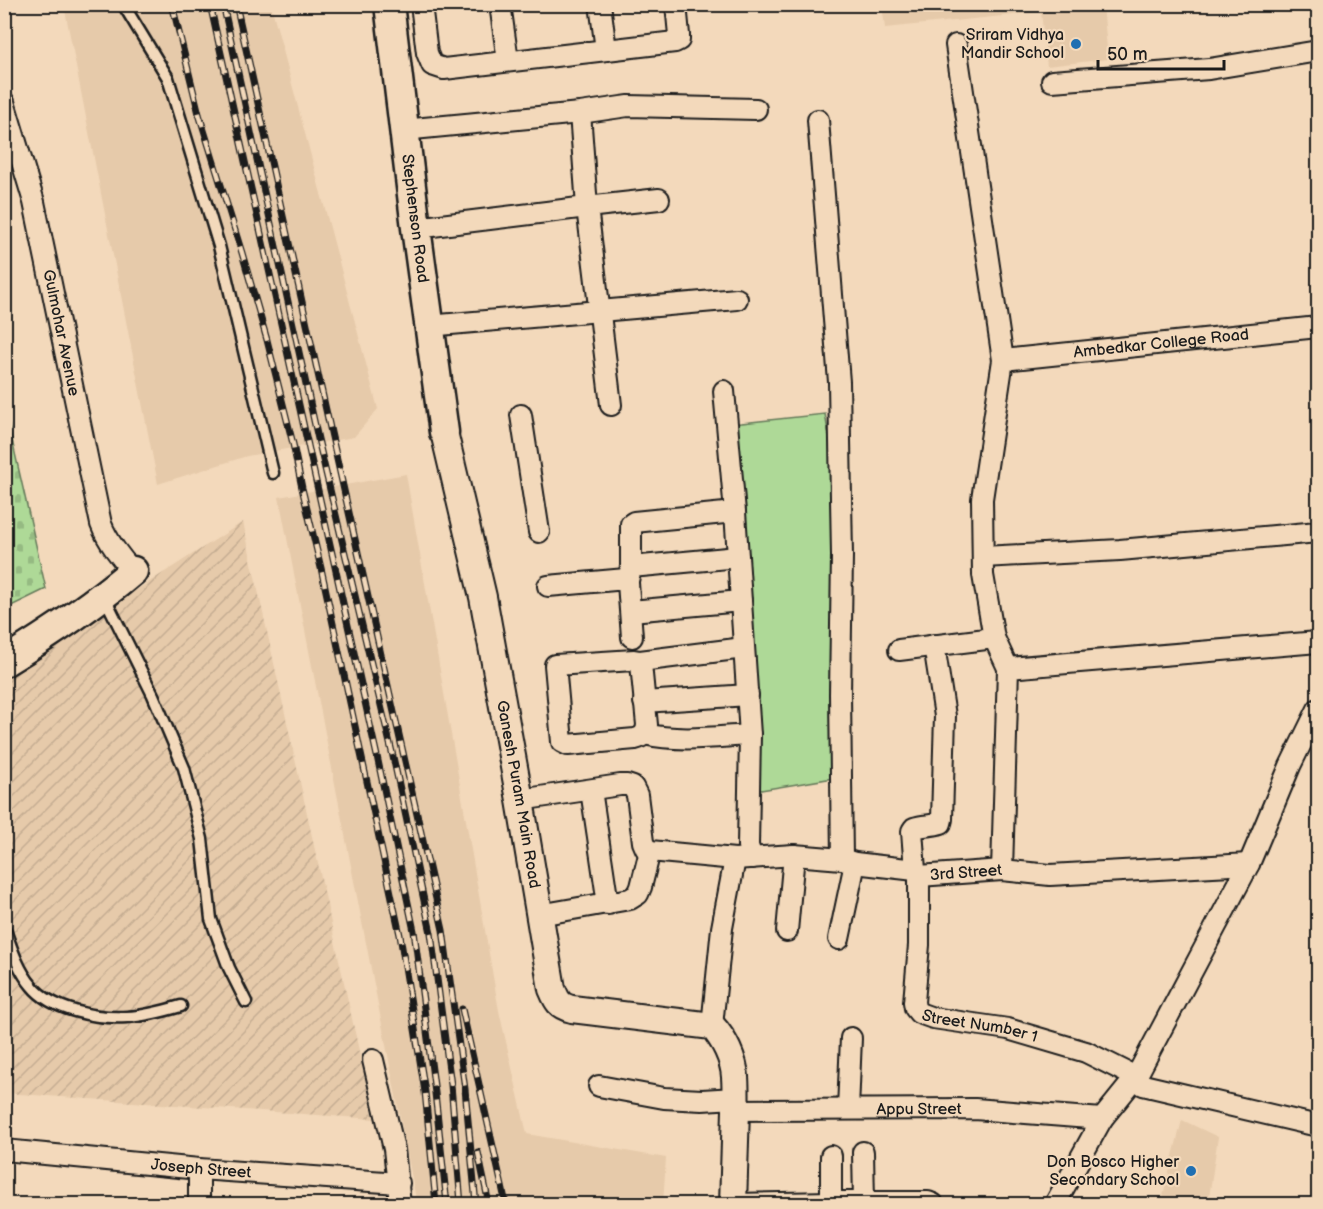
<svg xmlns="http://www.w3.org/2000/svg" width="1323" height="1209" viewBox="0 0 1323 1209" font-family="'Balsamiq Sans',sans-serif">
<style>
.built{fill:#e6caaa}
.industrial{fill:url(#industrial-furrows)}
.grass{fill:#aed997;stroke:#657a5a;stroke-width:1.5}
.cemetery{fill:url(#cemetery-stones);stroke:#657a5a;stroke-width:1.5}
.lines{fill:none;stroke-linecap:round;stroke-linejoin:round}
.service-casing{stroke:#1c1c1c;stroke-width:15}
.minor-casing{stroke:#1c1c1c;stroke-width:24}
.tertiary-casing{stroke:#1c1c1c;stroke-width:30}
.secondary-casing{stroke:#1c1c1c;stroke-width:33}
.service{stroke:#f3d9bb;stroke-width:10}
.minor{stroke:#f3d9bb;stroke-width:20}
.tertiary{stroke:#f3d9bb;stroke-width:26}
.secondary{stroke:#f3d9bb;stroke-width:28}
.rail-casing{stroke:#1c1c1c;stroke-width:7}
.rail{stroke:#f3d9bb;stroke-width:4.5;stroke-dasharray:14;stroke-linecap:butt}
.poi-dot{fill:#1f6fb2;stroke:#f3d9bb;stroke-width:2}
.labels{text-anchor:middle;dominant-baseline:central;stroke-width:4.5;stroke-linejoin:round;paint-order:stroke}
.poi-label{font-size:16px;fill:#1c1c1c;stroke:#f3d9bb;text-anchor:end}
.street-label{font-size:16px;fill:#1c1c1c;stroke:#f3d9bb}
</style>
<defs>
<pattern id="industrial-furrows" width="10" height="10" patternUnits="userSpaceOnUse" patternTransform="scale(1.5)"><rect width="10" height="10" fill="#e6caaa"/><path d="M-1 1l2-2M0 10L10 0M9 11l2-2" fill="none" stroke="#c5ad92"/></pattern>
<pattern id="cemetery-stones" width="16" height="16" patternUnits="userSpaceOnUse" patternTransform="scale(1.5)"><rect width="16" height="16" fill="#aed997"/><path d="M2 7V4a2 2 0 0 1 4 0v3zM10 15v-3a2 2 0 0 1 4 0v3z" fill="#95ba82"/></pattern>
</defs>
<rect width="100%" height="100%" fill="#f3d9bb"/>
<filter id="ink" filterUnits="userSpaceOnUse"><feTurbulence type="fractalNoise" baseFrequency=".0167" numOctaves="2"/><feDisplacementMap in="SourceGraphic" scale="12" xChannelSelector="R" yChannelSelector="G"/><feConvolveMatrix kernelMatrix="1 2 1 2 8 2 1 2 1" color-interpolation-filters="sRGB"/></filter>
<g filter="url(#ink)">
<g class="built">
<polygon points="64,5 271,5 378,409 354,437 247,456 158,484"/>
<polygon points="882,5 1103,5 1108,59 1047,66 1041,12 885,28"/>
<polygon points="406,474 499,1011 527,1134 666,1158 663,1204 417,1204 279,497"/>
<polygon points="1182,1120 1218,1137 1208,1204 1161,1204"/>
</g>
<polygon class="industrial" points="243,522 374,1119 5,1093 5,674"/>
<polygon class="grass" points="825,414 831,448 833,778 755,791 733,424"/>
<polygon class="cemetery" points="4,405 46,589 5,609 4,609"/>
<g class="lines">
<g class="service-casing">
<g id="service">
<polyline points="123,4 168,78 219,246 273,473"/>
<polyline points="104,596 153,695 184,768 202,839 211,919 229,968 246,1002"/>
<path d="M4,927C11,947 18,970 32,986C51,1010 97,1019 127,1017C145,1016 164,1011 181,1006"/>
</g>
</g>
<g class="minor-casing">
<g id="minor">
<polyline points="421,4 427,53 432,65 444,69 675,42 679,40 679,35 676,4"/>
<polyline points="500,4 508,61"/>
<polyline points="600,4 606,50"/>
<polyline points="956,45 1003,360 982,499 983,575 994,638 1008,668 1002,870"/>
<polyline points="1052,81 1209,69 1318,51"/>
<path id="s1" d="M4,102L34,202L101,524C107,540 121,559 133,571"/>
<polyline points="580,113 587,207 611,405"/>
<polyline points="818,120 839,382 842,556 840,694 842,859"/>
<polyline points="403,130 580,113 628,106 756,109"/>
<polyline points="416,228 587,207 659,199"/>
<polyline points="428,326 737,299"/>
<path id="s2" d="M1003,360L1318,327"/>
<polyline points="724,391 735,512 750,735 748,846 752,858"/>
<polyline points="521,415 539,532"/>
<polyline points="983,557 1120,550 1318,532"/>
<polyline points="631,567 738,557"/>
<polyline points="628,581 631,567 631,524 634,522 735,512"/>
<polyline points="548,586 626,579 628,583 632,637"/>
<polyline points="631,611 741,601"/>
<polyline points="899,650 994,638"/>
<path d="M634,660L640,661L641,664L647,725C646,734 643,737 635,739L568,745L562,742L555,665Z"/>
<polyline points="640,661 744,648"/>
<polyline points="1008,668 1318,642"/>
<polyline points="644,702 748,695"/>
<path d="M644,734C679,742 715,737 750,735"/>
<polyline points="591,790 608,904"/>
<polyline points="520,800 620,785 627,785 633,787 637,795 643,842 646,849 650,851"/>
<path id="s3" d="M650,851L735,859L794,855L842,859L855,863L915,870L919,876L1002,870L1050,875L1249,864"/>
<path d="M915,870L912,831L914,828C923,825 932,826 941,823L942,819L945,716L934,645"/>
<path id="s4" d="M919,876V945L914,1002L915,1008L919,1013L933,1018L1008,1029L1086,1052L1136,1077L1143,1085L1318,1126"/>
<polyline points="539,915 630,899 638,894 641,887 650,851"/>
<polyline points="787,931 794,855"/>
<polyline points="839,939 855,863"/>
<polyline points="712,1026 722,928 735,859"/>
<polyline points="373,1060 394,1149 400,1204"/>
<polyline points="599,1086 664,1098 702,1100 735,1098"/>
<polyline points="848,1109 851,1038"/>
<path id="s5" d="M736,1110L975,1109L1102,1119"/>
<path id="s6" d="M4,1150L199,1169L399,1183"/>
<polyline points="863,1152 864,1202"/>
<polyline points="831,1156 831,1202"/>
<polyline points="199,1204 199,1169"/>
<polyline points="734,1204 831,1202 928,1202 933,1204"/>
<polyline points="1055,1204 1102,1119 1136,1077 1249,864 1290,766 1318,709"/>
</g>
</g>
<g class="tertiary-casing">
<g id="tertiary">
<path id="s7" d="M444,432L483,597L520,800L552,989C557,1001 559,1006 572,1009L712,1026C724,1039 734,1059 735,1077C736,1089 735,1099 736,1110L733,1204"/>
</g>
</g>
<g class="secondary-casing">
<g id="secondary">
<path id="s8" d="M389,4L416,228L444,432"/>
<path d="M4,662C50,634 92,606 133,571"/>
</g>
</g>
<use href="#service" class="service"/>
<use href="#minor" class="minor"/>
<use href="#tertiary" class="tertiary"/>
<use href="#secondary" class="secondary"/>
<g class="rail-casing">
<g id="rail">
<polyline points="172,4 199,114 242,253 267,340 293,444 302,488 321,568 400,935 425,1092 436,1204"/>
<polyline points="210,4 377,756 414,931 435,1093 447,1204"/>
<polyline points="223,4 318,439 392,752 431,933 451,1085 461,1204"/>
<polyline points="236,4 332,437 443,930 465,1089 476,1204"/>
<polyline points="462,1009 506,1204"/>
<polyline points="478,1152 489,1204"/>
</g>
</g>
<use href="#rail" class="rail"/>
</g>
</g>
<g class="poi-dot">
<circle cx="1076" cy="44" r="6"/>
<circle cx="1191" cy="1171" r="6"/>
</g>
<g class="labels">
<g class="poi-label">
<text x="1064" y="35">Sriram Vidhya<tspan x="1064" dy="18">Mandir School</tspan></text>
<text x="1179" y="1162">Don Bosco Higher<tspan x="1179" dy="18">Secondary School</tspan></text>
</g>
<g class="street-label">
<text stroke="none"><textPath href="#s8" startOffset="216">Stephenson Road</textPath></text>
<text stroke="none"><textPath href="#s1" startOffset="238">Gulmohar Avenue</textPath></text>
<text stroke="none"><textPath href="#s2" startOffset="159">Ambedkar College Road</textPath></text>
<text stroke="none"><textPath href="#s7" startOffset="370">Ganesh Puram Main Road</textPath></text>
<text stroke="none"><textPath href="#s3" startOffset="321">3rd Street</textPath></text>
<text stroke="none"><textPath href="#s4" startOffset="201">Street Number 1</textPath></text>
<text stroke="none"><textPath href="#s5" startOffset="183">Appu Street</textPath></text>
<text stroke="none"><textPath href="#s6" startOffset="198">Joseph Street</textPath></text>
</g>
</g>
<rect width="1323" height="1209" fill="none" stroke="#f3d9bb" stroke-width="24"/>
<rect x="12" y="12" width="1299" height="1185" fill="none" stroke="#1c1c1c" stroke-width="2" filter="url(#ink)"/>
<path d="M1098 60v9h126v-9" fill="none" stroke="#1c1c1c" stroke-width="3"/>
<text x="1107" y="60" font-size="18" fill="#1c1c1c" stroke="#f3d9bb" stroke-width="4.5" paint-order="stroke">50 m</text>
</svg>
